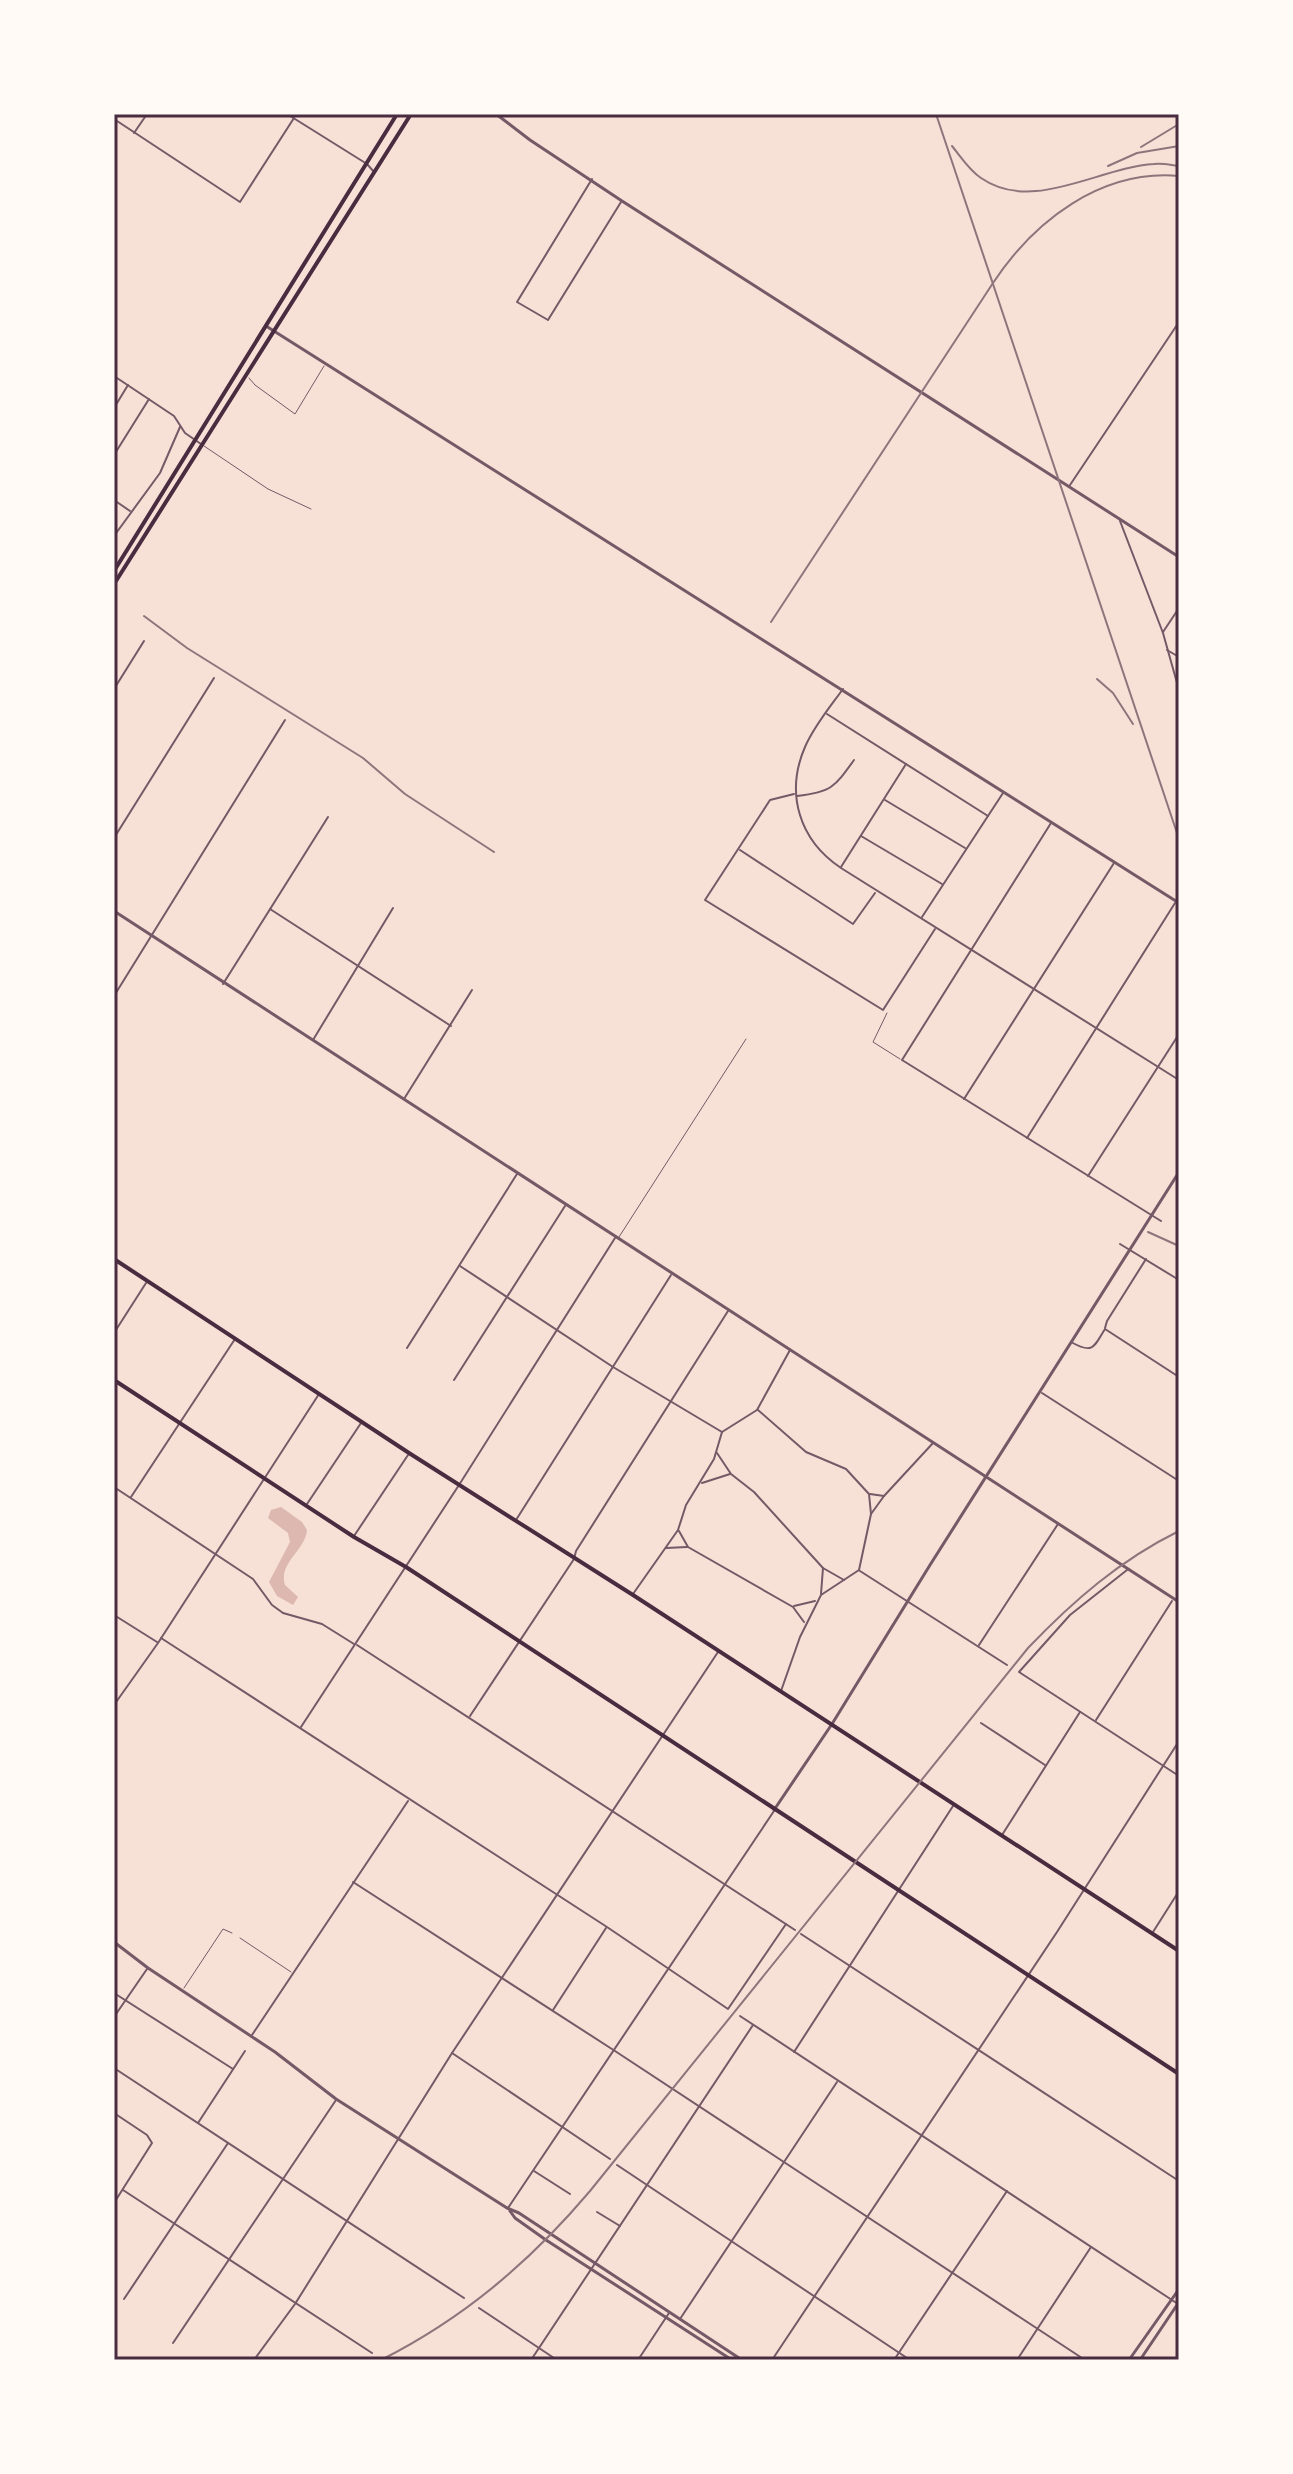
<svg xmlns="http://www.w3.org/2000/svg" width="1293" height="2474" viewBox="0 0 1293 2474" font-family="Karla,sans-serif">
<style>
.water{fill:#dcb8b0}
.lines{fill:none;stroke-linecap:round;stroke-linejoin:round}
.service{stroke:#755966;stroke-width:1}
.minor{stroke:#755966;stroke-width:2}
.tertiary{stroke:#755966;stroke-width:3}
.primary{stroke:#4a2c40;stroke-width:4}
.rail{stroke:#8f747c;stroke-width:2}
.neatline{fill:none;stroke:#4a2c40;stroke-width:3}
</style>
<rect width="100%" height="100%" fill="#f7e1d7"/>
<path class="water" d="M281,1507L302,1522L307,1530C305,1551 278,1563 285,1585L298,1597L293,1605L277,1596L269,1582L290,1542L288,1533L268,1518L271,1510Z"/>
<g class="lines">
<g class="service">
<polyline points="249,378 255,385 295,414 324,366"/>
<polyline points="204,446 268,489 311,509"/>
<polyline points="887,1013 873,1042 900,1059"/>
<polyline points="619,1237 746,1039"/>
<polyline points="240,1938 291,1972"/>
<polyline points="184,1988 223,1929 232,1933"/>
</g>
<g class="minor">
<polyline points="287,114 367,164 374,172"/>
<polyline points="114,119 240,202 294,118"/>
<polyline points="134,133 147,114"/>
<polyline points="592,179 517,302 548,320 621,202"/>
<polyline points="114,376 174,416 185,433 201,444"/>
<polyline points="114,408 128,385"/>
<polyline points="114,455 149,399"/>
<polyline points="1070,485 1179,322"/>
<polyline points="114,500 130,511"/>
<polyline points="1120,521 1163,633 1179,690"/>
<polyline points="114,536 160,473 180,427"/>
<polyline points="1163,632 1179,608"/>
<polyline points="1167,650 1179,657"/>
<polyline points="114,689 144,641"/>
<path d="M843,689C830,707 814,726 805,747C785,793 799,840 841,868L1179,1080"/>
<polyline points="827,714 988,816"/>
<polyline points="794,794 770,800 705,900 883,1010 935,929"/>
<path d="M797,796C831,792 834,788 854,760"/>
<polyline points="885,800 965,848"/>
<polyline points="1051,823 902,1060 1161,1221"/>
<polyline points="861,836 942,884"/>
<polyline points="114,838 214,678"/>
<polyline points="740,850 853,924 875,893"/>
<polyline points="841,867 906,764"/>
<polyline points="270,909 451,1026"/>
<polyline points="922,917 1003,793"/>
<polyline points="223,984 328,817"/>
<polyline points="114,996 285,720"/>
<polyline points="313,1040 393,908"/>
<polyline points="404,1099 472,990"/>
<polyline points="964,1099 1114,863"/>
<polyline points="1027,1138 1175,903"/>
<polyline points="1088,1176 1179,1034"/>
<polyline points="1120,1244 1179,1280"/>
<polyline points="460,1266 613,1367 722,1432"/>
<polyline points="1105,1328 1107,1321 1146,1259"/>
<polyline points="114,1333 146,1283"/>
<path d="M1071,1342C1094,1355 1094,1346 1105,1329L1179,1377"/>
<polyline points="407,1348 517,1174"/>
<polyline points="454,1380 565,1206"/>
<polyline points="1042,1393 1179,1481"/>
<polyline points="758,1410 806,1452 846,1469 869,1494 871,1514"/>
<polyline points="717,1453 731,1474 754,1492 823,1568 844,1580"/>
<polyline points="702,1483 730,1474"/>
<polyline points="114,1487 253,1579 272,1605 283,1613 322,1624 354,1644"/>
<polyline points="870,1494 884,1496"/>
<polyline points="131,1497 235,1339"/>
<polyline points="307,1504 361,1423"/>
<polyline points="516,1520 671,1275"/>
<polyline points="679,1531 688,1547 793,1607 804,1622"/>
<polyline points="354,1536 408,1455"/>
<polyline points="666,1548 687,1547"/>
<polyline points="1127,1570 1070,1615 1019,1672 1179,1776"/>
<polyline points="860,1571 1007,1665"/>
<polyline points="633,1594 678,1530 686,1505 714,1459 722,1432 757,1410 790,1350"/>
<polyline points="821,1594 823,1568"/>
<polyline points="794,1606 815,1601"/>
<polyline points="114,1615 157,1642"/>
<polyline points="161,1638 607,1927 728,2009 786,1924"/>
<polyline points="357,1645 795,1930"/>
<polyline points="979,1645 1058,1524"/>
<polyline points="781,1691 800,1637 821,1595 859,1570 871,1514 884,1496 933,1443"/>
<polyline points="114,1705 158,1643 319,1394"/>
<polyline points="470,1716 574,1559 576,1551 728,1311"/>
<polyline points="1096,1720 1172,1601"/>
<polyline points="981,1723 1045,1765"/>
<polyline points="301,1727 459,1485 615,1238"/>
<polyline points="1002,1835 1080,1712"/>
<polyline points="353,1882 615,2051 1085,2360"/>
<polyline points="1153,1932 1179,1891"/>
<polyline points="801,1934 1179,2181"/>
<polyline points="114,1993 233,2069"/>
<polyline points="553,2010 606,1928"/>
<polyline points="740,2016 1178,2304"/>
<polyline points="114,2017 147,1969"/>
<polyline points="252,2035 408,1801"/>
<polyline points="794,2052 953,1806"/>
<polyline points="452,2053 610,2159"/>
<polyline points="114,2068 464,2298"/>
<polyline points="114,2113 147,2135 152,2143 114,2203"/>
<polyline points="198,2123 245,2051"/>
<polyline points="617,2165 910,2360"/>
<polyline points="534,2171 570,2194"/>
<polyline points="123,2190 372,2353"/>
<polyline points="508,2208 774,1811"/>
<polyline points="597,2212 620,2226"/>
<polyline points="124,2299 228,2143"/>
<polyline points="479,2308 557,2360"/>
<polyline points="680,2319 837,2082"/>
<polyline points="173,2343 336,2100"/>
<polyline points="254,2360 295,2304 452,2053 718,1652"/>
<polyline points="531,2360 753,2025"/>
<polyline points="638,2360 669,2313"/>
<polyline points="772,2360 1057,1932 1179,1741"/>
<polyline points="894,2360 1007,2191"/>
<polyline points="1017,2360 1091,2247"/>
</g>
<g class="tertiary">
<polyline points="496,114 530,140 622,201 1179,557"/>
<polyline points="266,326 1179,903"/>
<polyline points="114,911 1179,1602"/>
<polyline points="774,1810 832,1724 930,1565 1179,1172"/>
<polyline points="114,1942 148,1968 275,2052 336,2099 507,2208 519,2213 742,2360"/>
<polyline points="510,2211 515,2218 546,2240 732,2360"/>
<polyline points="1129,2360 1179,2289"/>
<polyline points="1140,2360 1179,2302"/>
</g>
<g class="primary">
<polyline points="114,571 397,114"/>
<polyline points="116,581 411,114"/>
<polyline points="114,1259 409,1453 633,1595 1179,1951"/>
<polyline points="114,1380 354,1537 406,1567 1179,2074"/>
</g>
<g class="rail">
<polyline points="936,114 1179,839"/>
<path d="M952,146C961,157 969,170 981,178C1033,214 1099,167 1154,164C1162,163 1171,165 1179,166"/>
<polyline points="1141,147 1179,124"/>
<polyline points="1108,166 1137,153 1179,146"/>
<polyline points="144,616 187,648 363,758 405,794 494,852"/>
<path d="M771,622L993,283C1034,221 1101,169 1179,176"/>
<polyline points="1097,679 1113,693 1133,724"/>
<polyline points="1148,1232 1179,1246"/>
<path d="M381,2360C464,2318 530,2262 590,2191L1028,1648C1073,1601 1120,1560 1179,1531"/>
</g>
</g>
<rect width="1293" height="2474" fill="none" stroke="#fffaf5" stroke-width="232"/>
<rect x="116" y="116" width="1061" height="2242" class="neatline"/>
</svg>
